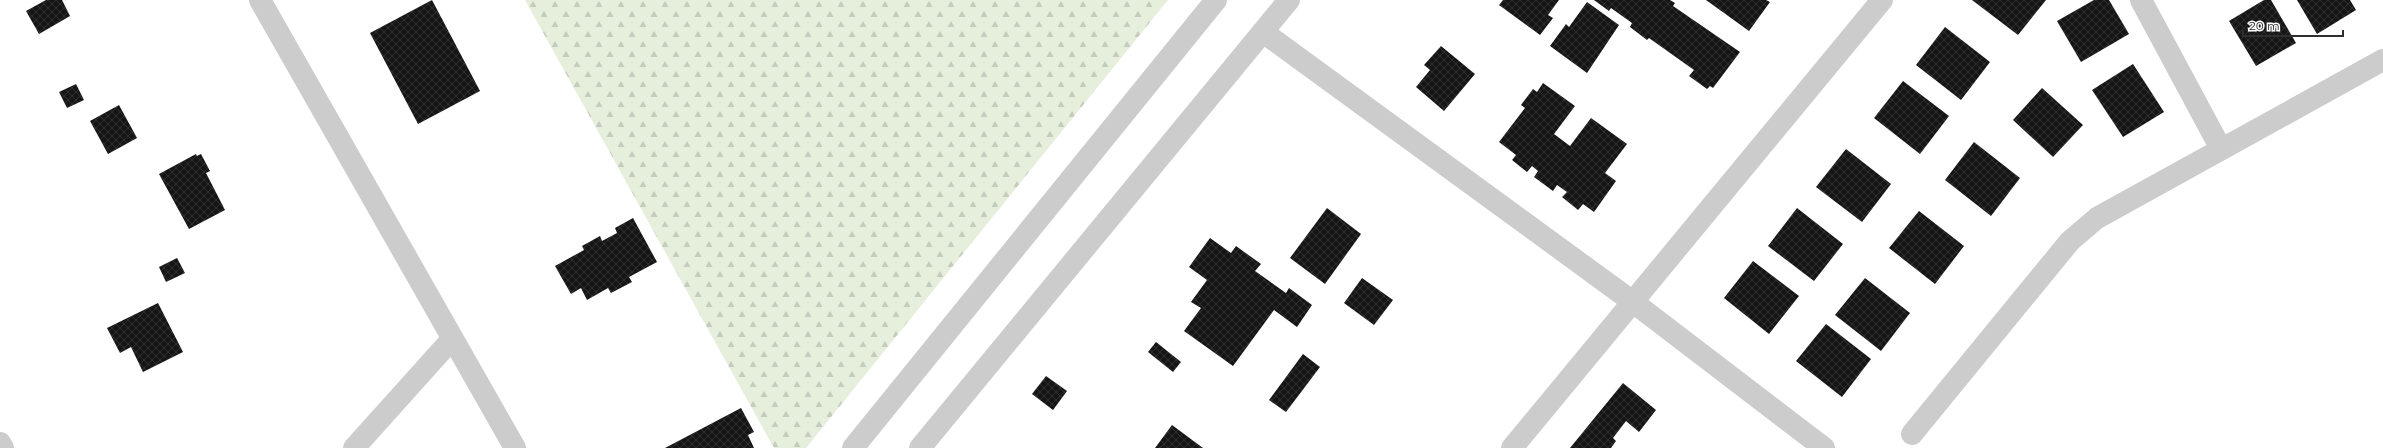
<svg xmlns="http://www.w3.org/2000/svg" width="2383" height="448" viewBox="0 0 2383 448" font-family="Montserrat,sans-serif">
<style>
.forest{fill:url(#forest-firs)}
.building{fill:url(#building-cross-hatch)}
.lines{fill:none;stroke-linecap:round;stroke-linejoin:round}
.minor{stroke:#ccc;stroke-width:22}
</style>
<defs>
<pattern id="forest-firs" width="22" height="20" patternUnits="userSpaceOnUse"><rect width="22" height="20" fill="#e6eedc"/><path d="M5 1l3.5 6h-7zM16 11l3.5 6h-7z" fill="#c6ccbd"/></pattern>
<pattern id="building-cross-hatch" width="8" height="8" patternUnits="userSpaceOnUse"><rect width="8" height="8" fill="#161616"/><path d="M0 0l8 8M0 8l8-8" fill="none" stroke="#303030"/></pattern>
</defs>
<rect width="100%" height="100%" fill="#fff"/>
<polygon class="forest" points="525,0 1168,0 806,448 774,448"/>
<g class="building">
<polygon points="46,0 62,0 70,16 39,34 26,11"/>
<polygon points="432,0 480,91 418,124 370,33"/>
<polygon points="1503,0 1559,0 1548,15 1553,18 1540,35 1499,5"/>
<polygon points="1594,0 1670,0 1675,3 1673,6 1740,52 1713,88 1710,86 1707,89 1689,76 1694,70 1649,38 1647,40 1630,27 1632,23 1611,8 1609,11"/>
<polygon points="1706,0 1766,0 1770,2 1749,31"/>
<polygon points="1972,0 2046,0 2018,35"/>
<polygon points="2094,0 2109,0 2129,34 2081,62 2057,21"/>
<polygon points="2264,0 2271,0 2296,43 2256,66 2229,21"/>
<polygon points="2297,0 2350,0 2356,10 2317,34"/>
<polygon points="1587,2 1619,25 1587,73 1550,46 1566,24 1569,27"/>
<polygon points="1945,27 1990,62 1961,100 1916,65"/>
<polygon points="1441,46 1475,74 1444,111 1416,87 1430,70 1424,65"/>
<polygon points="2133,64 2164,112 2123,137 2092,90"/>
<polygon points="1903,81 1949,116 1920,154 1874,118"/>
<polygon points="1543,83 1575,106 1554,134 1570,146 1591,118 1627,144 1605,173 1616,181 1594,212 1583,204 1578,210 1562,197 1567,192 1557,185 1553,191 1534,177 1538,171 1532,166 1527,172 1512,160 1516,155 1499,142 1525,108 1521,105 1533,89 1537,92"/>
<polygon points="76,84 84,100 67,108 59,92"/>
<polygon points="2042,88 2083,125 2053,157 2013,120"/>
<polygon points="119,105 137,138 108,154 90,121"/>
<polygon points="1974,142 2020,178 1991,216 1945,180"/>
<polygon points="1846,149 1891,184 1862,222 1816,187"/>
<polygon points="196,154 197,156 201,154 210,171 206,173 225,210 189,229 159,174"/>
<polygon points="1327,208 1361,234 1325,284 1290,258"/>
<polygon points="1797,208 1843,244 1814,281 1768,246"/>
<polygon points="1919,211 1964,246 1935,284 1889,248"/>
<polygon points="633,218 657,262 629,277 632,282 611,293 608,288 587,300 581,288 571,294 555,266 584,250 582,246 600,236 602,241 617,233 615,228"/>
<polygon points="1210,238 1231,253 1236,246 1261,264 1255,271 1286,293 1289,288 1312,305 1297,327 1274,310 1233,366 1184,331 1201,308 1191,302 1207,280 1189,267"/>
<polygon points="177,258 185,273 166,282 159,267"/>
<polygon points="1753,261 1799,296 1769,334 1724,298"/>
<polygon points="1362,278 1393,300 1374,325 1344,303"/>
<polygon points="1865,278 1910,313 1881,351 1835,315"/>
<polygon points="158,303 183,352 143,372 131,347 120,353 107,328"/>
<polygon points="1826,324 1871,359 1842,397 1796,361"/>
<polygon points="1156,342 1181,362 1173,372 1148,352"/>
<polygon points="1303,354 1320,367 1286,412 1269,400"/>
<polygon points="1046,376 1067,391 1053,410 1032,394"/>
<polygon points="1623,383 1656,410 1639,432 1626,421 1613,438 1616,441 1611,448 1570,448"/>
<polygon points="741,408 754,432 748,435 754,448 665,448"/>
<polygon points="1172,425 1203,448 1155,448"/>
</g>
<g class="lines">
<g class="minor">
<polyline points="260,0 515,448"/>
<polyline points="2141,0 2221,149"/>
<polyline points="1263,32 1633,302 1824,448"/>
<polyline points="1912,434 2070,241 2097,218 2383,60"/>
<polyline points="0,443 3,448"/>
<polyline points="354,448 452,339"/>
<polyline points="853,448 1216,0"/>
<polyline points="920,448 1289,0"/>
<polyline points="1512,448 1882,0"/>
</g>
</g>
<path d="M2243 30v6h100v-6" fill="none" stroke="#2f2f2f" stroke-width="2"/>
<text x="2249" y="30" font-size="12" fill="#2f2f2f" stroke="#ffffff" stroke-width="3" paint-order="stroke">20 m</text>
</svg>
